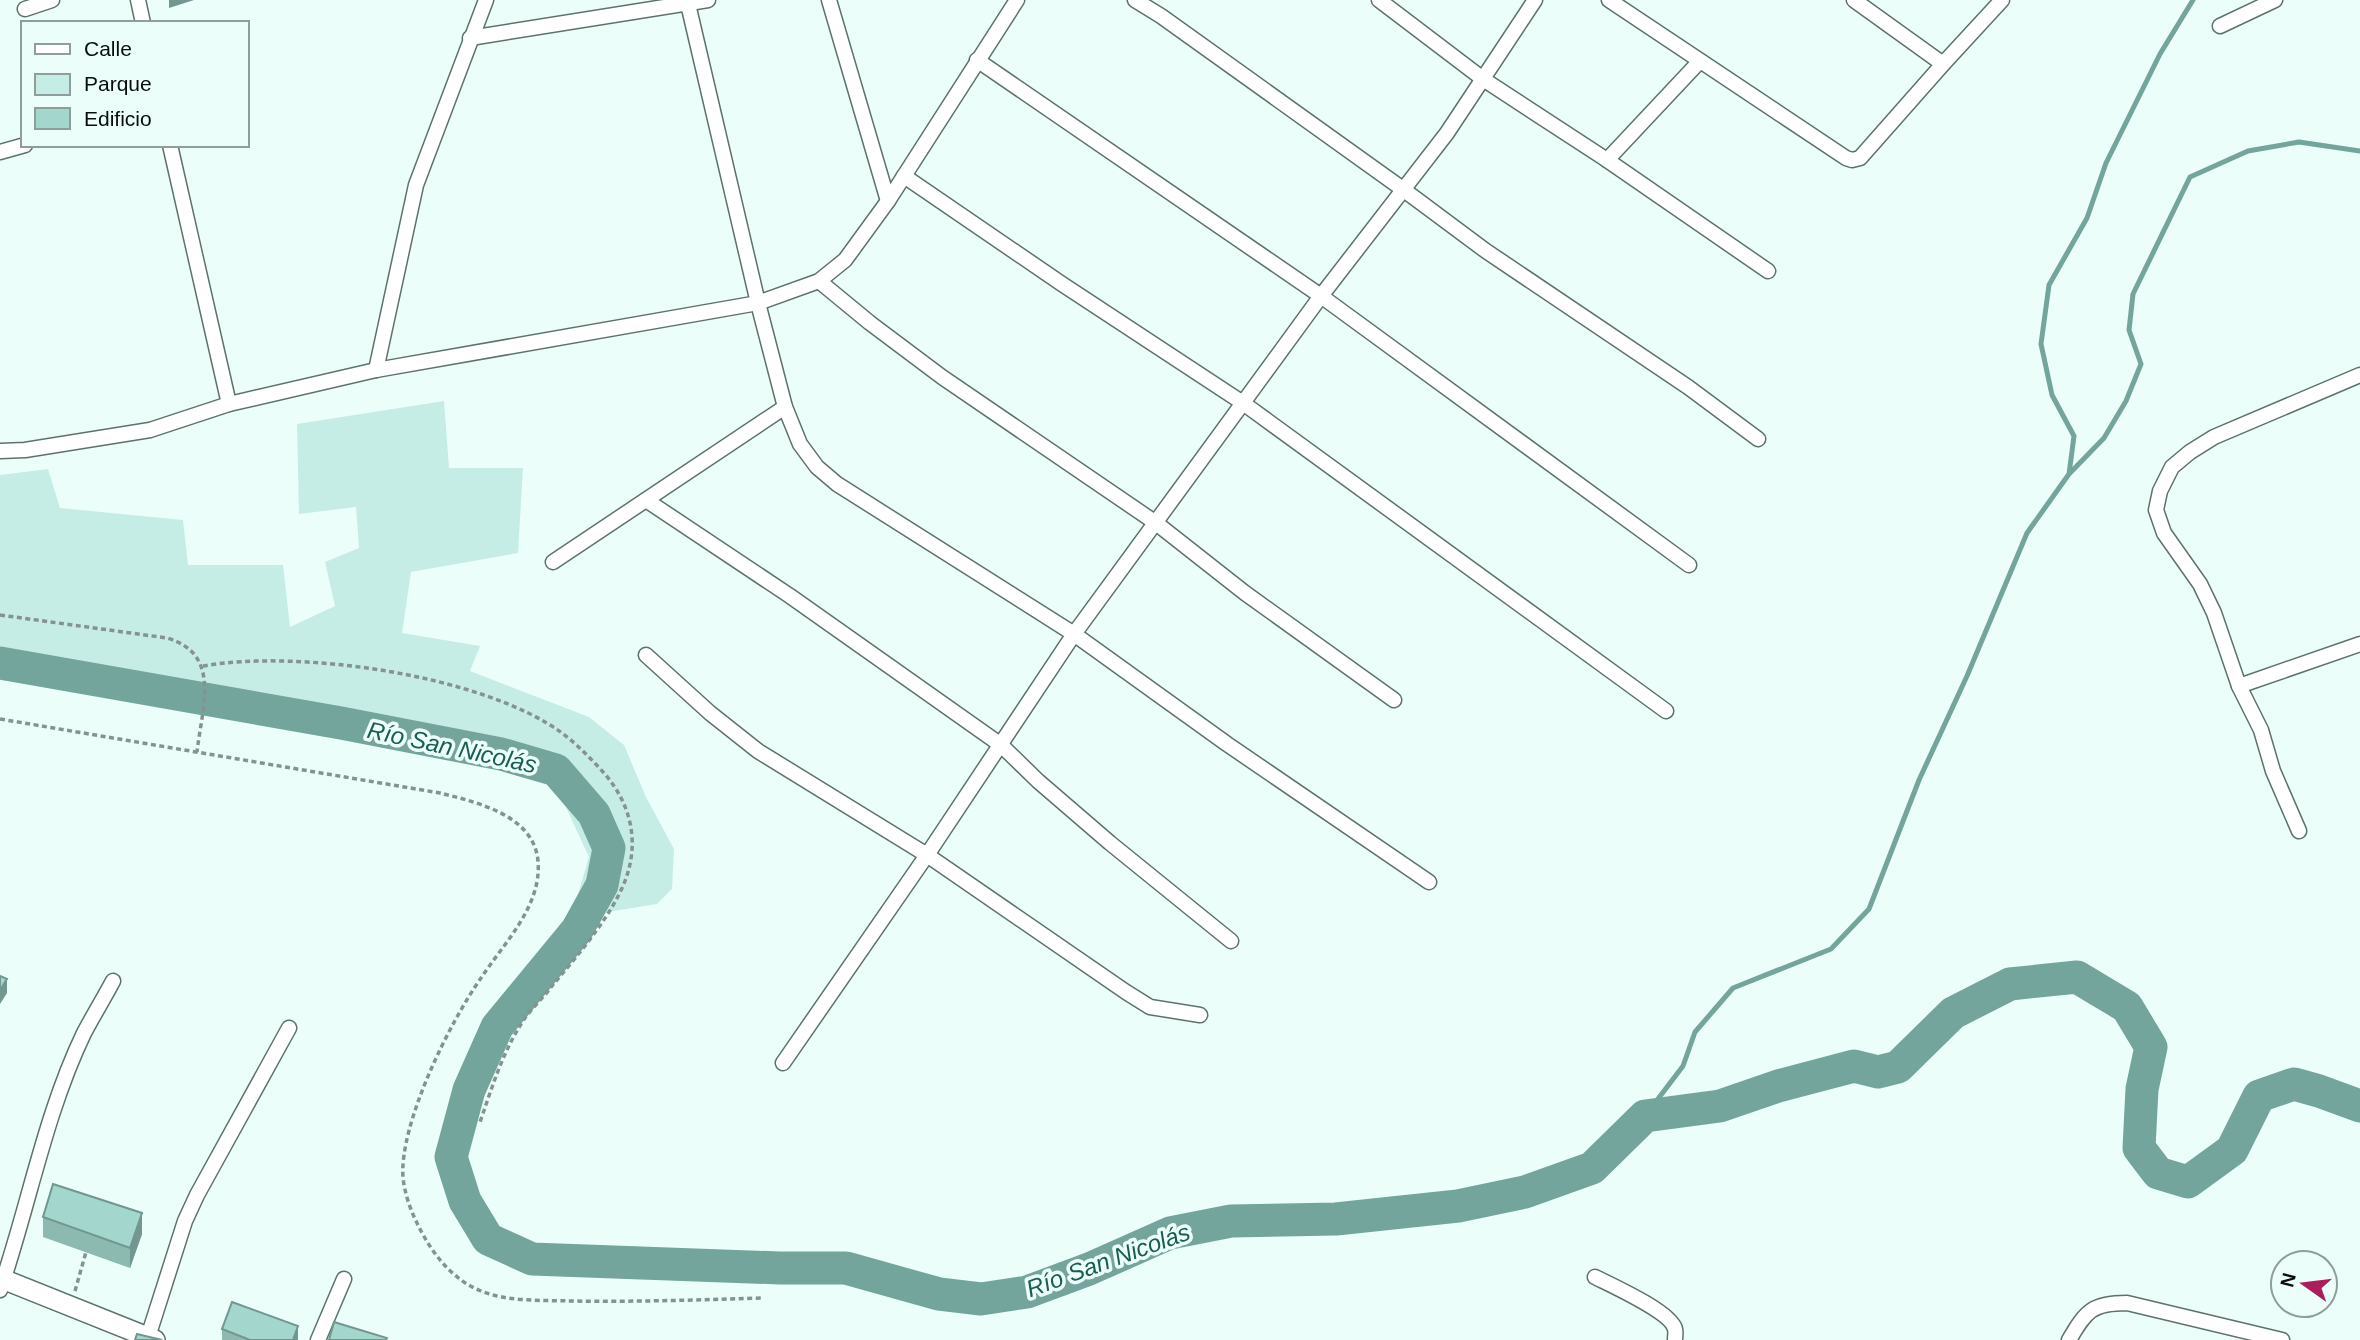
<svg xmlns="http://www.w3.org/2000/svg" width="2360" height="1340" viewBox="0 0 2360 1340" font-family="Arial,sans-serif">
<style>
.green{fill:#c6ede5}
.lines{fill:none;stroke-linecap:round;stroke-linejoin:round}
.stream{stroke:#73a59c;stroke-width:5}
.river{stroke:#73a59c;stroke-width:33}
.minor-casing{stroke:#5d726d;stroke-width:17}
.tertiary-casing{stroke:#5d726d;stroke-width:22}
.path{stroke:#859390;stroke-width:3.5;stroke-dasharray:5 3.5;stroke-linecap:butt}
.minor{stroke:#fff;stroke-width:14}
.tertiary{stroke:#fff;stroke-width:19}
.wall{fill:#8cb9b0}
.shaded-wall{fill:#729690}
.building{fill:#a3d7cd;stroke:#729690;stroke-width:2}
.labels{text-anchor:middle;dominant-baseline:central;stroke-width:7;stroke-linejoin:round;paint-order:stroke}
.water-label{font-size:24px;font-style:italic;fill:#185d53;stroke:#ebfefa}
</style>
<rect width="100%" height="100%" fill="#ebfefa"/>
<polygon class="green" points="444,401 449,468 523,468 518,553 411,572 402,633 480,646 470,671 589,717 624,745 646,797 674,849 672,889 657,904 571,918 589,857 545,762 285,710 0,667 0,475 48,469 60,508 183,520 188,565 283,565 290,627 335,606 325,562 359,548 356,507 299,514 297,424"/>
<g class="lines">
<g class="stream">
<polyline points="2070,473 2104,438 2126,401 2141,364 2129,330 2133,294 2190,177 2248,151 2299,142 2360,151"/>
<polyline points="1645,1116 1683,1066 1695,1032 1733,988 1831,949 1869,909 1919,780 1967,676 2027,533 2069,474 2074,436 2052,395 2041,344 2049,285 2087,218 2106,163 2160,54 2193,0"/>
</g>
<polyline class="river" points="0,663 341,723 501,754 556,770 594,814 609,848 602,885 577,930 497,1027 469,1090 451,1157 465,1201 488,1239 532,1259 780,1268 846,1268 939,1294 981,1299 1027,1292 1089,1269 1170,1233 1231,1221 1336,1219 1458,1206 1525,1192 1592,1168 1645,1116 1720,1106 1778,1086 1854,1066 1878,1072 1898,1067 1953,1013 2010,984 2077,977 2127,1007 2151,1047 2142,1089 2139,1148 2158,1173 2188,1182 2232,1150 2259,1096 2294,1084 2319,1091 2360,1106"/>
<g class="minor-casing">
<g id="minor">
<polyline points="138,0 143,23"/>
<polyline points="829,0 888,201"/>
<polyline points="1135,0 1161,16 1404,190 1486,251 1688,387 1758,439"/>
<polyline points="1379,0 1483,79 1607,160 1768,271"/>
<polyline points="1609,0 1846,158 1852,160 1860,158 1943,64 2002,0"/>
<polyline points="1854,0 1943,64"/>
<polyline points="688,4 758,303 785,407 800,444 817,467 837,484 1074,634 1227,744 1429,882"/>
<polyline points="25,9 52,0"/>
<polyline points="2220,26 2275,0"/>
<polyline points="470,38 708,0"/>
<polyline points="977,60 1321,296 1689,565"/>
<polyline points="170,145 229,404"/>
<polyline points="0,152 25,145"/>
<polyline points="1607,160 1700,61"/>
<polyline points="904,176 1062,284 1243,403 1666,711"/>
<polyline points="819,281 870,323 942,377 1156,523 1245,593 1394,700"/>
<polyline points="376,370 416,185 486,0"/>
<polyline points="0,451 25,450 150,430 229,404 376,370 758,303 819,281 845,260 888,201 1017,0"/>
<polyline points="646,500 790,596 1001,745 1038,781 1110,843 1231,941"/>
<polyline points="553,562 785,407"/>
<polyline points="646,655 710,713 758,751 927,855 1126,992 1150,1007 1200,1015"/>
<polyline points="2239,686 2360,644"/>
<polyline points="2299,831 2273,771 2261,730 2239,686 2214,613 2200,584 2164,533 2156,510 2160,491 2172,467 2190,452 2214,437 2360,375"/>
<polyline points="783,1063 927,855 1074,634 1321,296 1447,133 1535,0"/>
<path d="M1595,1277C1611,1285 1671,1312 1675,1329C1676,1332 1675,1336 1675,1340"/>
<path d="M0,1290C29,1205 45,1114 84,1033C93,1016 104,998 113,981"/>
<polyline points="148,1337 185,1221 197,1195 289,1028"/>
<polyline points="318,1340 344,1279"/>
<path d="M2069,1340C2086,1311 2092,1303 2127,1303L2282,1340"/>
</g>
</g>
<g class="tertiary-casing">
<polyline id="tertiary" points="0,1278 155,1340"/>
</g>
<g class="path">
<path d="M0,615L167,638C222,654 202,707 197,752"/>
<path d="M203,666C298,649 483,675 562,733C578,745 591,759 604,773C631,804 640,842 625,881C611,917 577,956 552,986C544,997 533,1007 525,1018C502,1052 492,1088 479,1125"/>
<path d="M0,719L440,793C476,802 534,815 538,861C542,906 504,943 481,978C450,1022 399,1124 403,1178C405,1194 410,1209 417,1223C431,1252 451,1279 481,1291C508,1302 541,1300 570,1301C634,1302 697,1300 761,1298"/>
<polyline points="75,1291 86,1252"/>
</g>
<use href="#minor" class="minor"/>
<use href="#tertiary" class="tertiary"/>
</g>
<g class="wall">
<polygon points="43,1217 142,1234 130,1268 43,1237"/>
<polygon points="222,1329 298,1340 222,1340"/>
</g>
<g class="shaded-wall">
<polygon points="169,0 194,0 169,8"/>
<polygon points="7,979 7,993 0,1004 0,990"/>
<polygon points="142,1213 142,1234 130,1268 130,1248"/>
<polygon points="298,1326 298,1340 293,1340"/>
</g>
<g class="building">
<polygon points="0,976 7,979 0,990"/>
<polygon points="53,1184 142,1213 130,1248 43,1217"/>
<polygon points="232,1302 298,1326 293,1340 250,1340 222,1329"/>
<polygon points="334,1322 387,1338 386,1340 329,1340"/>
<polygon points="137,1334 162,1340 135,1340"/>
</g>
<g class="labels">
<g class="water-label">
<text transform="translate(452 747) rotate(12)">Río San Nicolás</text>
<text transform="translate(1108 1260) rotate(-20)">Río San Nicolás</text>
</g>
</g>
<rect x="21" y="21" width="228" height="126" fill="#ebfefa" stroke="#909e9b" stroke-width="2"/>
<rect x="35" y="44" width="35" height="10" fill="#ffffff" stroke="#909e9b" stroke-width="2"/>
<text x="84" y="56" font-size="21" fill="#070e0d">Calle</text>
<rect x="35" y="74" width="35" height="21" fill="#c6ede5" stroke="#909e9b" stroke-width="2"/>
<text x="84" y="91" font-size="21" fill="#070e0d">Parque</text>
<rect x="35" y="108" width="35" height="21" fill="#a3d7cd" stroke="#909e9b" stroke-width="2"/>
<text x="84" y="126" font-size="21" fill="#070e0d">Edificio</text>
<g transform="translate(2304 1284) rotate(284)"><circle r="33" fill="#ebfefa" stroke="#909e9b" stroke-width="2"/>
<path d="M0-5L12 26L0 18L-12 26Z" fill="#ab1e5b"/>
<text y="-10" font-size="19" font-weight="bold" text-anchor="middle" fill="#070e0d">N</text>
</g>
</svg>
